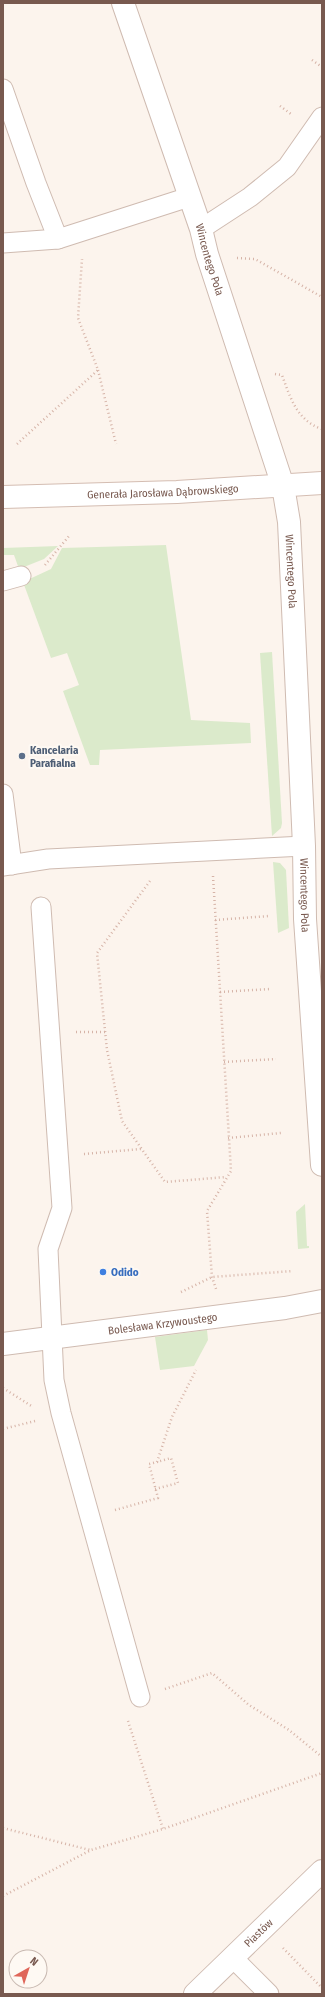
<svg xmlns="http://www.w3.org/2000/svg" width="325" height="1997" viewBox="0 0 325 1997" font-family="'Fira Sans Condensed',sans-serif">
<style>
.green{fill:#dbeacb}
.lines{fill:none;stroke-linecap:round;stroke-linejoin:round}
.service-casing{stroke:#cfbbb1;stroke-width:21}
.minor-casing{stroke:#cfbbb1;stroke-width:24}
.tertiary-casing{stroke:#cfbbb1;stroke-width:24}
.secondary-casing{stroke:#d4bdb2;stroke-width:24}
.path{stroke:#d6b4a8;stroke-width:2.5;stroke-dasharray:1 3;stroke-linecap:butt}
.service{stroke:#fff;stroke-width:19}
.minor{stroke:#fff;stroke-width:22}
.tertiary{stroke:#fff;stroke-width:22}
.secondary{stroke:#fff;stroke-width:22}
.service-dot{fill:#5c6f8a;stroke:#fef9f3;stroke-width:1.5}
.shop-dot{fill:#3f7fe0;stroke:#fef9f3;stroke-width:1.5}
.labels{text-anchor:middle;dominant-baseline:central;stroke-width:4;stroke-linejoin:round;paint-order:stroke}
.street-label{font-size:11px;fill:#78594f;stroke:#fef9f3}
.service-label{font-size:11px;font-weight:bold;fill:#4e5e75;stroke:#fef9f3;text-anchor:start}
.shop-label{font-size:11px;font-weight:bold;fill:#366cbe;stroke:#fef9f3;text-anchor:start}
</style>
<rect width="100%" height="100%" fill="#fcf4ed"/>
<g class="green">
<polygon points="166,545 191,720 250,723 251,743 100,750 99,765 90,765 63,691 79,685 67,653 51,658 23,582 51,569 62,548"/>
<polygon points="58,546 44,559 19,569 14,555 3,555 3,548"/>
<polygon points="272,652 282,823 281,828 272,836 260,653"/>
<polygon points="273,862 280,863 286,870 289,928 278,933"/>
<polygon points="305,1204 307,1246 309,1246 309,1248 298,1249 296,1212"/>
<polygon points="207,1330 208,1340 194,1366 160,1370 155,1337"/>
</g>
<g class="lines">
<g class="service-casing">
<g id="service">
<polyline points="3,89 36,183 58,239"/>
<polyline points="201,229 250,197 287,167 322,117"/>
<polyline points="3,243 58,239 189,197"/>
<polyline points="3,581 21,576"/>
<polyline points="3,794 12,865"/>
<polyline points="3,866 48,859 304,846"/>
<polyline points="41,907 62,1208 48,1249 54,1380 61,1413 140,1697"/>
<polyline points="233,1958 269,1994"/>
</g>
</g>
<g class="minor-casing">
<g id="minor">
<path id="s1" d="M123,3L201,229L207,254L283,486"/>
<path id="s2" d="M3,1344L285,1308L322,1301"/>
<path id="s3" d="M195,1994L322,1871"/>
</g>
</g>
<g class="tertiary-casing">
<g id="tertiary">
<path id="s4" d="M283,486L289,522L304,846L305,919L322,1165"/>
</g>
</g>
<g class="secondary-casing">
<g id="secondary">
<path id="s5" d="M3,497L177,492L322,483"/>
</g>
</g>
<g class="path">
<polyline points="312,60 322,67"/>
<polyline points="280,106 291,114"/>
<polyline points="237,258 255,259 322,297"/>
<polyline points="98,370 116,444"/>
<path d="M275,374L282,375C290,397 297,421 322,429"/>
<polyline points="17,444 98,370 78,318 82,259"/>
<polyline points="45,565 69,536"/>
<polyline points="213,876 231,1171 207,1211 212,1277 216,1289"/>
<polyline points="150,881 97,953 107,1050 122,1121 165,1182 226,1177"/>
<polyline points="215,920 269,916"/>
<polyline points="220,992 271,989"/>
<polyline points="76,1032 105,1032"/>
<polyline points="224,1062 276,1059"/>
<polyline points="228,1138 281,1133"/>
<polyline points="84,1154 141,1149"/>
<polyline points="181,1292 212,1277 293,1271"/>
<polyline points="3,1388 33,1407"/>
<polyline points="3,1429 35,1421"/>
<polyline points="155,1489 178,1483 171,1458 157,1462"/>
<polyline points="115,1510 158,1498 149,1464 157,1462 172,1417 196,1370"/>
<polyline points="165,1689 212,1673 249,1705 289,1730 322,1757"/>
<polyline points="128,1721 163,1829"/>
<polyline points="3,1828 90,1850"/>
<polyline points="3,1896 91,1850 163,1829 322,1773"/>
<polyline points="283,1948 322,1988"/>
</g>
<use href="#service" class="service"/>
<use href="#minor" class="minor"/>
<use href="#tertiary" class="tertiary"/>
<use href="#secondary" class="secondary"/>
</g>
<circle class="service-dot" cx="22" cy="756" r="4"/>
<circle class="shop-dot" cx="103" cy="1272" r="4"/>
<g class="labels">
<g class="street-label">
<text stroke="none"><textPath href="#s1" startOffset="271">Wincentego Pola</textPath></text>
<text stroke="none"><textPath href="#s5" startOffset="160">Generała Jarosława Dąbrowskiego</textPath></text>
<text stroke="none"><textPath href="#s4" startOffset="86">Wincentego Pola</textPath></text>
<text stroke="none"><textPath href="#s4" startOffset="410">Wincentego Pola</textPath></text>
<text stroke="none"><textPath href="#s2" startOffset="161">Bolesława Krzywoustego</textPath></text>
<text stroke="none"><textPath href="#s3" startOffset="88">Piastów</textPath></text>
</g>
<g class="service-label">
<text x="30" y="750">Kancelaria<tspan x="30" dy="13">Parafialna</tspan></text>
</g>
<g class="shop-label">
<text x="111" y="1272">Odido</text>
</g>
</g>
<rect width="325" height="1997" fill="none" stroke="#78594f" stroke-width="8"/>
<g transform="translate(28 1969) rotate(39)"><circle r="19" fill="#fef9f3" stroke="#c8b9b1"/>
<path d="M0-3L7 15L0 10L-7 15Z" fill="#df6659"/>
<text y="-6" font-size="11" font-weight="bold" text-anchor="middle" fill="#78594f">N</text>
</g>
</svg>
